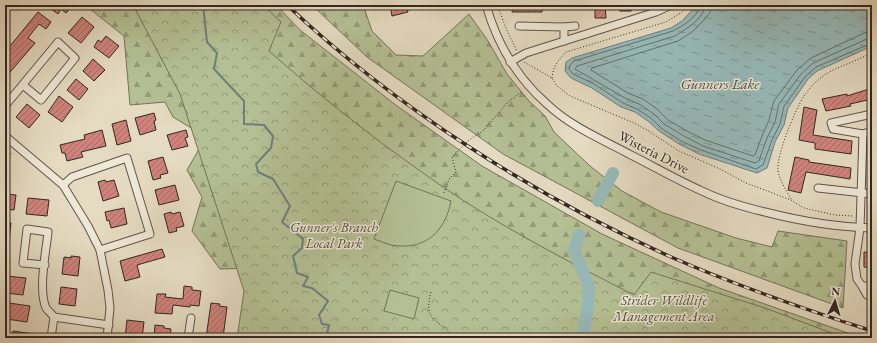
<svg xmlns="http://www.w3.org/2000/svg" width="877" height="343" viewBox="0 0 877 343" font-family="'EB Garamond',serif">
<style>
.forest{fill:url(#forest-firs);stroke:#74745a}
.park{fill:url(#park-crowns);stroke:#74745a}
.pitch{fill:#b4c094;stroke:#74745a}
.water{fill:url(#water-ripples);stroke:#6f7f7d}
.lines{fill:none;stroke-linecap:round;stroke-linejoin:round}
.shore{stroke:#65706e;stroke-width:1}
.stream{stroke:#6f7f7d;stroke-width:2}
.river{stroke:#97baba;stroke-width:12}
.building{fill:url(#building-hatch);stroke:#332721}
.minor-casing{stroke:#605449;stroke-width:9}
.path{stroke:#332721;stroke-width:1;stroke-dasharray:1 2;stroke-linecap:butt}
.minor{stroke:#eee8d7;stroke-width:7}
.rail-casing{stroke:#332721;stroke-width:3.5}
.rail{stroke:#eee8d7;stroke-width:2;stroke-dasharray:6;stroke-linecap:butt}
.labels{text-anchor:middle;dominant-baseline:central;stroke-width:3;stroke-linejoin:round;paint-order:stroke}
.street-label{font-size:14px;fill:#332721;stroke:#eee8d7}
.park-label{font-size:14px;font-style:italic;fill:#534d3e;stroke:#eee8d7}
.water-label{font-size:15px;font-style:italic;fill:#4c4c47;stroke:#eee8d7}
</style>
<defs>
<pattern id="forest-firs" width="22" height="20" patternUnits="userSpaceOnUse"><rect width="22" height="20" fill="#b4c094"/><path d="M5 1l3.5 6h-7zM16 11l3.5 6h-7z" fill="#939c78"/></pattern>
<pattern id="park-crowns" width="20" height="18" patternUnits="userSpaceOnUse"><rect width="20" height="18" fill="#b4c094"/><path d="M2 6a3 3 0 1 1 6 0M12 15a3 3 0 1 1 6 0" fill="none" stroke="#939c78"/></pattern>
<pattern id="water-ripples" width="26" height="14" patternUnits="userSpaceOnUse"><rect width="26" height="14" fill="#97baba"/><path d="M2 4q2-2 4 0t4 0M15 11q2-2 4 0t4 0" fill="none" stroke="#7c9797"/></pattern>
<pattern id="building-hatch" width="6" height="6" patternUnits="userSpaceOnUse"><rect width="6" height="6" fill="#d0837c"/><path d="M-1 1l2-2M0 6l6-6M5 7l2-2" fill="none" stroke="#a96b65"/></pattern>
</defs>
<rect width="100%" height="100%" fill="#e5dbc2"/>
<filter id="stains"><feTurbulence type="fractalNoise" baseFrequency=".005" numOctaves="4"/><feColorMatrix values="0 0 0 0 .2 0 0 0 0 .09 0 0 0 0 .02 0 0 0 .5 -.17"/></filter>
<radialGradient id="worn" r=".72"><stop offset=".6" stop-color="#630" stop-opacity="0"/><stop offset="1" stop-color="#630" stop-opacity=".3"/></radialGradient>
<g class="forest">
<polygon points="85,5 276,5 300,30 397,106 482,166 602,234 719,288 862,338 545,338 252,268 220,269 192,231 202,197 187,170 206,137 173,117 165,102 130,105 124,36"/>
<polygon points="312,5 363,5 372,31 396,55 423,56 469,14 488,41 507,74 529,101 545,116 554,132 590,166 622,191 661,212 736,238 772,247 778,231 847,241 843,308 678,248 503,154 367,57"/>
</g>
<path class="park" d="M133,5H263L281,22L269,51C330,105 396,156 464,201C519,236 577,266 634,295L651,272L765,308L845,338H237L244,291L180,94Z"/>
<g class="pitch">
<path d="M396,181L451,201C445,232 425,251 391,245C386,243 379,241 374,239Z"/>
<polygon points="390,290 419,298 414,319 384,311"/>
</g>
<polygon class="water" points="697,5 872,5 872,46 817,71 808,79 788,108 784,125 775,142 767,168 757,173 699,154 679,144 659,131 648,121 635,112 621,107 592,88 571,78 565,71 566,62 572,58 671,28 682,21"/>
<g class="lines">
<g class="shore">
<path d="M700,5C699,17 682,26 673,31L574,61L570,65L569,69L573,74L594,84L623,103L637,109L651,118L661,128L681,141L701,150L756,169L763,165L772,140L780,124L784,106L805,77L816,67L872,43"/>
<path d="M705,5C704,19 686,29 675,36L577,66L575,69L625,98L639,104L654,114L664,124L684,136L703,146L755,163L759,161L767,138L775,122L779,104L801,74L813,63L867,39L872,38"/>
<polyline points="711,5 710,13 703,21 692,32 678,41 592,68 591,70 628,93 643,99 657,109 668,120 687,131 705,140 753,156 755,155 762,136 769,120 774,101 797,70 811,58 864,33 872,32"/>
</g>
<polyline class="stream" points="203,5 207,42 217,53 214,69 244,101 244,124 264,125 273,136 271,148 256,164 258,172 273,179 290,206 282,222 303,239 302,248 293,256 297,273 308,277 303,286 312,288 328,301 319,315 322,324 329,325 326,338"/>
<g class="river">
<polyline points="598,201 613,173"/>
<polyline points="579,235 574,250 589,287 588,304 583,338"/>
</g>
</g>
<g class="building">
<polygon points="46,5 73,5 66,13 61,9 58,14"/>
<polygon points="390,5 422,5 423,8 407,10 408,12 392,16"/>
<polygon points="513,5 543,5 542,12 512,12"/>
<polygon points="595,5 605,5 606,18 595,18"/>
<rect x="620" y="5" width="11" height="6"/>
<polygon points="38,12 51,22 46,29 39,24 34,30 28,38 35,43 5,78 5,52"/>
<polygon points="82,17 94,27 81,43 68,33"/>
<polygon points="106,36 119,46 109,58 94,47 98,40 101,42"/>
<polygon points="93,59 105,70 94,81 83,71"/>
<polygon points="76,79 88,89 79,100 67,90"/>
<polygon points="872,88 872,99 850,104 851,106 826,111 822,99 847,94 847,96"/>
<polygon points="59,96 73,107 62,122 48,112"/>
<polygon points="27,104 40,115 29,128 16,117"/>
<polygon points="804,107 817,110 813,135 852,141 851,154 815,149 815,143 799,140"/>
<polygon points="154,113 156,120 154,121 156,130 140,135 135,118"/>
<polygon points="126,120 131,141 117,145 112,124"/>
<polygon points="102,130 106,146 81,152 83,157 67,161 65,153 62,153 60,145 85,139 84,135"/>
<polygon points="186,130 188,137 185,138 188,146 172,150 167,135"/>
<polygon points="163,157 168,173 160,175 161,178 153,180 148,161"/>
<polygon points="795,157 809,160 809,162 851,168 850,179 806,172 801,193 788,190"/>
<polygon points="105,180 106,182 114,180 119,196 103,201 98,182"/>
<polygon points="175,185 179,200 159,205 155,190"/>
<polygon points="5,194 16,195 14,210 5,209"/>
<polygon points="28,198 49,200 47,216 26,214"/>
<polygon points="124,208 127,224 111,228 109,220 107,221 105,212"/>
<polygon points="171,212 172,214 180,212 184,226 176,228 177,231 169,233 164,214"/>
<polygon points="5,222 11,223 8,250 5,250"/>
<polygon points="162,249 165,257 137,265 140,277 125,281 120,261"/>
<polygon points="864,252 872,253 872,268 864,267"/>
<polygon points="71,256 80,257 78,276 62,274 64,257 71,258"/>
<polygon points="6,276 26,278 23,295 6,293 8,285 5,284"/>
<polygon points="184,286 192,287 192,290 201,291 199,306 190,305 190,307 173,305 172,314 155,313 157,294 166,294 165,297 183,299"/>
<polygon points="61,287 77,289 75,306 59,304"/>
<polygon points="9,303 30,306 27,322 6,319"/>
<polygon points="211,303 220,304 219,306 227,307 223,338 206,338"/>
<polygon points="127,320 144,322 142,338 125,338"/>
<polygon points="155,325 164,326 164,328 171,329 170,338 154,338"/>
<polygon points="13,331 41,335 41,338 12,338"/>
</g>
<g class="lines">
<g class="minor-casing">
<g id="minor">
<path d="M486,5C497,43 517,78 547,104C570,126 601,139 629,154C653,166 677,180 702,191C722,201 744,207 765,212C800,221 835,227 872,228"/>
<polyline points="519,26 564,27 564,41"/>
<polyline points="564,27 575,26"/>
<polyline points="510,62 526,53 656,12 671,5"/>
<polyline points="5,106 58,42 75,58 41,100 23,85"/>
<polyline points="872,114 831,123 833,129 863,134 872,131"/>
<polyline points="863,134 860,228 855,264 857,279 862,286 872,286"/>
<polyline points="5,136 63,185 88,226 100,250 108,290 110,308 107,338"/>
<polyline points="63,185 72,177 127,158 150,234 100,250"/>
<polyline points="818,188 872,194"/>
<path d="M45,265L23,263L27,229L48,232C46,252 38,290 46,308C48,311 52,314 54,317L109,325"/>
<polyline points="862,286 867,295 872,298"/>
<polyline points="51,338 54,317"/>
<polyline points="188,338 191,318"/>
</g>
</g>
<g class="path">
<polyline points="497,5 508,33 517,51"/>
<polyline points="524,62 552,78 556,85 570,96 634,123 647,130 679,151 720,169 746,183 791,200 804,208 835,215 853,216"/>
<path d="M552,78C553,67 558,60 566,52L666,22L681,13L689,5"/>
<polyline points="5,161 13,152"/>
<polyline points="444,193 449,179 456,172 452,157 469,140 483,131 508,102 521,92"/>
<path d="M791,199C786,190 780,181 778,171C776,156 795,110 804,96C809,89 815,82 823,76C837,66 857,62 872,52"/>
<polyline points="867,217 872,217"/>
<path d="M431,292C422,324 441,318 453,338"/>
</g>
<use href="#minor" class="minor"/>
<g class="rail-casing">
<path id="rail" d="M287,5C396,108 535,196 671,257C737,286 804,309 872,331"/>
</g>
<use href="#rail" class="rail"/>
</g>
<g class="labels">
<g class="street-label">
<text transform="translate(654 152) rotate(27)">Wisteria Drive</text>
</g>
<g class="park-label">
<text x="334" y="227">Gunner's Branch<tspan x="334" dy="16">Local Park</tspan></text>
<text x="664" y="300">Strider Wildlife<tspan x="664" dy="16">Management Area</tspan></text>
</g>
<g class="water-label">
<text x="720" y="83">Gunners Lake</text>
</g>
</g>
<rect width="877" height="343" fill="none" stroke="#e5dbc2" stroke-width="20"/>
<rect x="6" y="6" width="865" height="331" fill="none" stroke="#332721" stroke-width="2"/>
<rect x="10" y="10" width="857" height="323" fill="none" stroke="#332721"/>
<g transform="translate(835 301) rotate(5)" stroke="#eee8d7" stroke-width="3" paint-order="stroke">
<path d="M0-3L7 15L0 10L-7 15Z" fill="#332721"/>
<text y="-6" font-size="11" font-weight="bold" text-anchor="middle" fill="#332721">N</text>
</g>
<rect width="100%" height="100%" filter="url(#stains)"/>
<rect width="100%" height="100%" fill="url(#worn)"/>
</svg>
